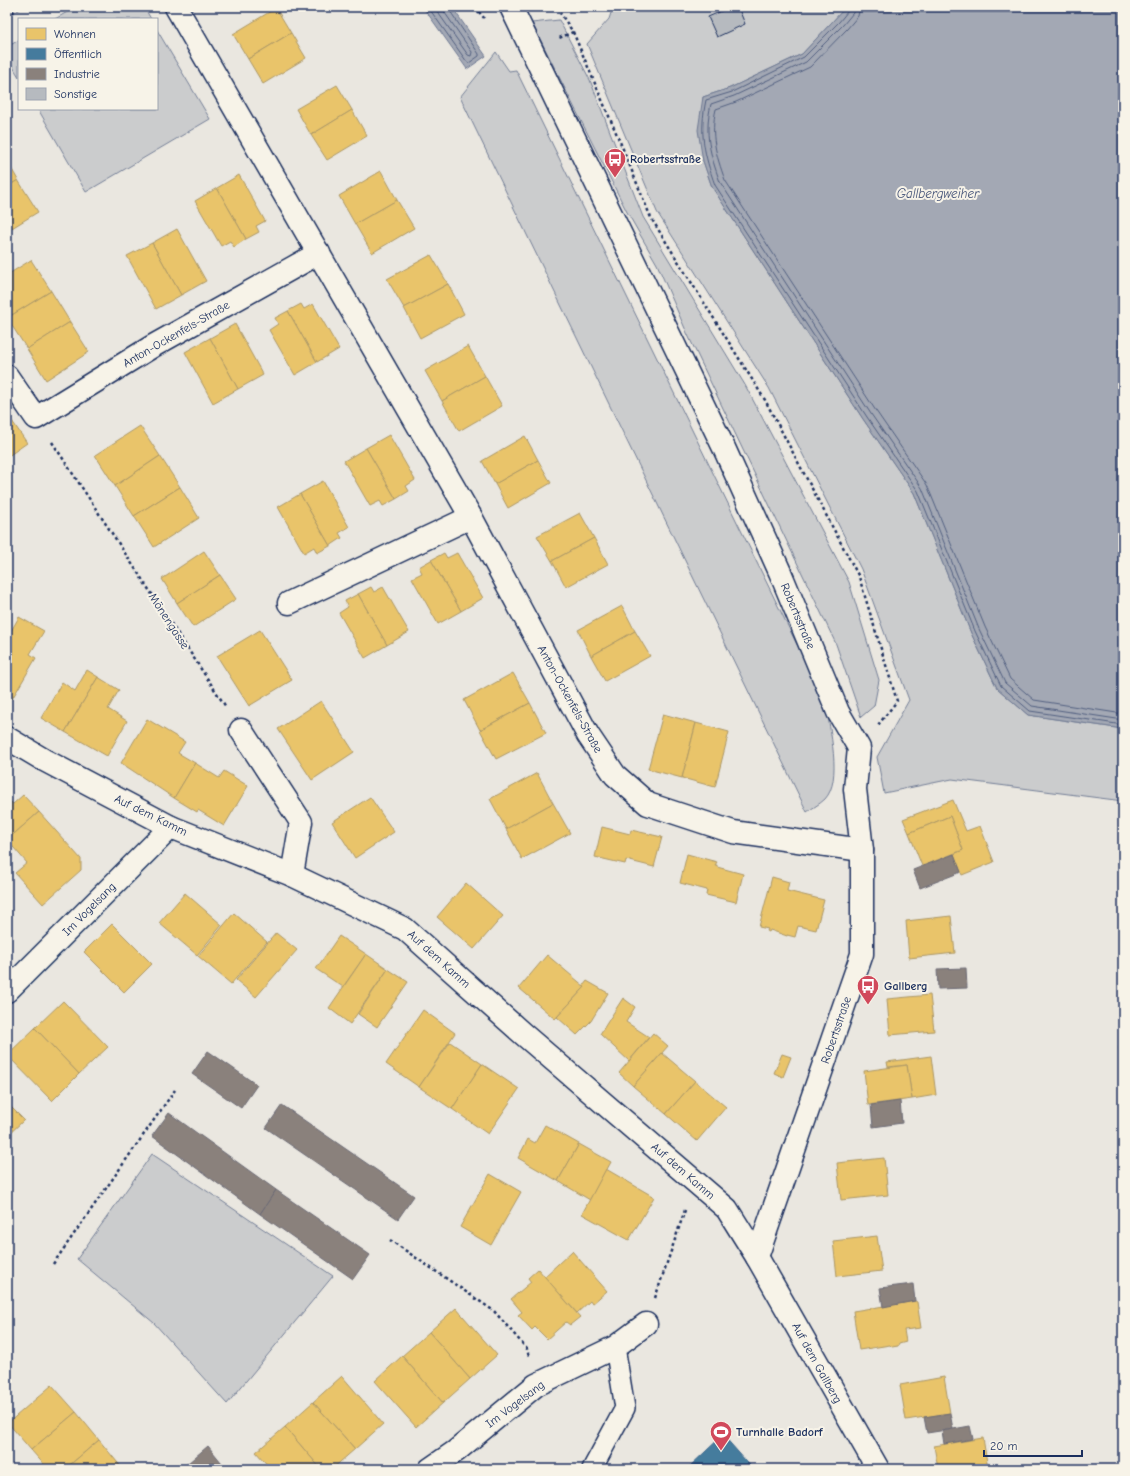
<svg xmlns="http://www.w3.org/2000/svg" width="1130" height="1476" viewBox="0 0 1130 1476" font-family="'Comic Neue',sans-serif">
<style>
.green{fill:#cbcccd;stroke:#737e96}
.water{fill:#a3a8b4;stroke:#6d7892}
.homes{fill:#e9c46a;stroke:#ab9766}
.public{fill:#457b9d;stroke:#38648a}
.industry{fill:#8a817c;stroke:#696873}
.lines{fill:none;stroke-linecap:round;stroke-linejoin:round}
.shore{stroke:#515f80;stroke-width:1}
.building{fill:#b6babf;stroke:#1b2f5e}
.service-casing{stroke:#1b2f5e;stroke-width:22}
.minor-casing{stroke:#1b2f5e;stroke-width:25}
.path{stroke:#1b2f5e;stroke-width:2.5;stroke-dasharray:3 3;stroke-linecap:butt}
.service{stroke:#f7f3e8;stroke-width:19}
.minor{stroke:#f7f3e8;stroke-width:22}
.labels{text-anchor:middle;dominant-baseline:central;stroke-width:4;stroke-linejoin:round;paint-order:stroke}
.poi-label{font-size:12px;font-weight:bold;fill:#1b2f5e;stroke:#f7f3e8;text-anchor:start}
.street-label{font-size:12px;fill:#1b2f5e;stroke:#f7f3e8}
.water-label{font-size:13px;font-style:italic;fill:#445378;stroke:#f7f3e8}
</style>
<rect width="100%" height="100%" fill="#eae7e0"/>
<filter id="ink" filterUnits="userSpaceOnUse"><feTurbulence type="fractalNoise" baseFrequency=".025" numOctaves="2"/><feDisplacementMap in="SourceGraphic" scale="8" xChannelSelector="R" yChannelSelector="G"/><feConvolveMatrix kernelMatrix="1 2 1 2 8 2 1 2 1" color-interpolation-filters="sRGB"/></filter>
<g filter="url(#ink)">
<g class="green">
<polygon points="76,7 144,7 151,19 55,19"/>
<polygon points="613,7 846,7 802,54 730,88 703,97 703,161 712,187 863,419 914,493 971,633 997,688 1028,715 1123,729 1123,801 952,779 884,793 877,757 909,700 861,569 769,388 657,212 587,44 609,19"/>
<polygon points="559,20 590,80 643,217 745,385 849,582 879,680 874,706 861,717 836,644 687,333 657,264 627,212 532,23"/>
<polygon points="157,30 210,119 86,192 38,109 157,109"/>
<polygon points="19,40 19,77 7,57 7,47"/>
<path d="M496,52L509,71L516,70L826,704C829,728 843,780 825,799C820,804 812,808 807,812L460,97Z"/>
<polygon points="152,1154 333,1276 227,1404 154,1323 77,1259"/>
</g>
<g class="water">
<polygon points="423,7 452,7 486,56 467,69"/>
<polygon points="846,7 1123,7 1123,729 1028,715 997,688 971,633 914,493 863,419 712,187 703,161 698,130 703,97 730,88 802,54"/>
</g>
<g class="homes">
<polygon points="276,8 291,33 248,59 233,34"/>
<polygon points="291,33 306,58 263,84 248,59"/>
<polygon points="337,85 352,110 311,135 296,109"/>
<polygon points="352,110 367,136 327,160 311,135"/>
<polygon points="7,161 18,180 7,187"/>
<polygon points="381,171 397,200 355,224 339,196"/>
<polygon points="239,175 265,221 256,226 259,232 246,239 217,188"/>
<polygon points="18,180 38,212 7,231 7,187"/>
<polygon points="217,188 246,239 234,247 230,241 221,246 195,201"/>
<polygon points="397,200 414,228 372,253 355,224"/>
<polygon points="177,229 206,281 181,295 152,243"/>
<polygon points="152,243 181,295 156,309 127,256"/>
<polygon points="431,255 448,284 404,308 387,279"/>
<polygon points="31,260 51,291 7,318 7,275"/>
<polygon points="448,284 464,314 420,338 404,308"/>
<polygon points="51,291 70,322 27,349 7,318"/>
<polygon points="301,304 304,309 313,304 339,349 317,362 288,311"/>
<polygon points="288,311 317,362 295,375 269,330 278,324 275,318"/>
<polygon points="70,322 89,352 46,380 27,349"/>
<polygon points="235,324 263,375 238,389 210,338"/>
<polygon points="210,338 238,389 213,403 185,352"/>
<polygon points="468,346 485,376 442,401 425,371"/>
<polygon points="485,376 502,406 459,431 442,401"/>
<polygon points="8,415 27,443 7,457 7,416"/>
<polygon points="140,426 160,456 115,486 95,455"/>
<polygon points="389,435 415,480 406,486 409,491 396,499 366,448"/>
<polygon points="525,436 538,460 495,484 482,461"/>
<polygon points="366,448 396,499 383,506 380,501 370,506 344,461"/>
<polygon points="160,456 180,487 134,516 115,486"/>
<polygon points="538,460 551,483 508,508 495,484"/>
<polygon points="323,481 349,527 339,533 342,538 330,546 300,494"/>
<polygon points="180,487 199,518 154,547 134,516"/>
<polygon points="300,494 330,546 317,553 314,547 304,553 278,507"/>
<polygon points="580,513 594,538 552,561 537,536"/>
<polygon points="594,538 608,564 566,587 552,561"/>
<polygon points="204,551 220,575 177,603 162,579"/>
<polygon points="444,553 447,558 457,553 483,598 461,611 431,560"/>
<polygon points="431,560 461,611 438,624 412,578 422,573 419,567"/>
<polygon points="220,575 236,599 193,627 177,603"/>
<polygon points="371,587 374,592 383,587 409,632 387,645 358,594"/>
<polygon points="358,594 387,645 365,658 339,613 348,607 345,601"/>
<polygon points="622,606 635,631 591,656 578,630"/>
<polygon points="19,617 44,631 30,654 36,658 12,699 7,696 7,638"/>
<polygon points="260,630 292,680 249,706 217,656"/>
<polygon points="635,631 650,656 605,681 591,656"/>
<polygon points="87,670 98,677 65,732 41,718 62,682 75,691"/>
<polygon points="513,673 530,703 480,730 464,700"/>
<polygon points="98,677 119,690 108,709 127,721 107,756 65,732"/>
<polygon points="321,701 354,752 312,780 278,729"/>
<polygon points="530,703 546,733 496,759 480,730"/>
<polygon points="663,714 696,723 682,778 648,769"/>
<polygon points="147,719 185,742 178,753 195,763 174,798 121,763"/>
<polygon points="696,723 729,732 715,787 682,778"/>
<polygon points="195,763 219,778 224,771 248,786 224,826 198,810 197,812 174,798"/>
<polygon points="537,773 553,803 506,829 490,799"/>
<polygon points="23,795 39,812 7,840 7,799 13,804"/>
<polygon points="370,797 394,832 355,858 332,822"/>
<polygon points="953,800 966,831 980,826 994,862 962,875 954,854 963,850 950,816 909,833 903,819"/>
<polygon points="553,803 570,833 522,859 506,829"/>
<polygon points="39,812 81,859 81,870 43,904 15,873 27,863 7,840"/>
<polygon points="950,816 963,850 922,866 909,833"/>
<polygon points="602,827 630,834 631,830 662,837 654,867 626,860 625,864 595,857"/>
<polygon points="687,854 717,862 715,865 717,865 717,867 743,874 736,902 706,895 707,890 680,883"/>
<polygon points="772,877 789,882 787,891 824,900 816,930 798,926 795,937 787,935 787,936 770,930 769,932 767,931 768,929 759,927"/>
<polygon points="466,883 503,916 474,949 437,917"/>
<polygon points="185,893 222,925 197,955 159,923"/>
<polygon points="234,913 267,942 231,984 198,956"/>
<polygon points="951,916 955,953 909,958 906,921"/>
<polygon points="112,924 152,964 124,992 84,952"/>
<polygon points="276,933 297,950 256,997 236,980"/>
<polygon points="339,936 366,954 343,987 316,969"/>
<polygon points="366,954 388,969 350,1024 329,1008"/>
<polygon points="547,955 585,987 555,1019 519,988"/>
<polygon points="388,969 408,982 377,1027 358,1014"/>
<polygon points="587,981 608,993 591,1021 577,1035 557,1017 585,987 583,986"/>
<polygon points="930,995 934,1031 890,1035 887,999"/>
<polygon points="623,998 635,1007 626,1022 649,1037 629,1061 600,1034"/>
<polygon points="63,1001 108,1047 79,1074 35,1028"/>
<polygon points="423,1010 455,1033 419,1087 386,1064"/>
<polygon points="35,1028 79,1074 52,1101 7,1055"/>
<polygon points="653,1033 668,1046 633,1086 619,1073"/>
<polygon points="450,1042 482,1064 452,1109 419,1087"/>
<polygon points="1119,1047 1123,1047 1123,1081"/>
<polygon points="662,1053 695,1081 666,1114 633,1086"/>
<polygon points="782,1054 791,1057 783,1077 774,1073"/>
<polygon points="931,1056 936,1095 912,1099 907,1065 888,1067 887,1062"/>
<polygon points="482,1064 519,1089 488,1134 452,1109"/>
<polygon points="907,1065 912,1099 868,1105 864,1071"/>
<polygon points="695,1081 726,1107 697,1141 666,1114"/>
<polygon points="7,1103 24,1120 7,1136"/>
<polygon points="545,1125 579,1144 558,1181 518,1158 528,1139 535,1143"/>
<polygon points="579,1144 611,1162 590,1200 558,1181"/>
<polygon points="884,1158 888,1195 841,1200 837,1163"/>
<polygon points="606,1169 654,1197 629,1240 582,1214"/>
<polygon points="490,1174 521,1192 491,1245 460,1227"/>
<polygon points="877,1236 882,1271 837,1276 833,1241"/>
<polygon points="572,1251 607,1291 592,1304 590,1301 577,1313 544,1277"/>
<polygon points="538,1269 580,1317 570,1325 566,1322 547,1339 535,1327 532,1330 518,1315 522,1312 511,1299 531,1282 528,1278"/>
<polygon points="915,1301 917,1302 921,1328 904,1330 906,1342 899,1344 898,1346 892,1347 890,1345 859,1350 853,1311"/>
<polygon points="456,1308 497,1355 470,1379 429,1332"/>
<polygon points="429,1332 470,1379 443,1403 402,1356"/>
<polygon points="402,1356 443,1403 416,1427 375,1381"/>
<polygon points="342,1376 383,1424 355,1449 313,1402"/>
<polygon points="944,1377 950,1413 906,1420 900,1385"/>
<polygon points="52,1385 76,1412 31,1450 8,1423"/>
<polygon points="313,1402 355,1449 332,1469 321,1469 285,1427"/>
<polygon points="76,1412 99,1440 65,1469 48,1469 31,1450"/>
<polygon points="285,1427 321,1469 271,1469 256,1452"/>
<polygon points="983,1438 988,1469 938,1469 934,1446"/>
<polygon points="99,1440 122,1468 121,1469 65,1469"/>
</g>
<polygon class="public" points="723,1435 753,1469 687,1469"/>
<g class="industry">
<polygon points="954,854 961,872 920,888 913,870"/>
<polygon points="966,968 967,988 938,989 937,969"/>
<polygon points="208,1051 257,1085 241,1108 192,1074"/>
<polygon points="900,1101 902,1123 873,1127 871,1105"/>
<polygon points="282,1105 414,1196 398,1219 266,1128"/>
<polygon points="169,1113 276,1190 260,1214 152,1136"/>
<polygon points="276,1190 370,1255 353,1279 260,1214"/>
<polygon points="913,1284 915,1301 883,1307 880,1288"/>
<polygon points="950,1413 953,1429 927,1433 924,1417"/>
<polygon points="970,1426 973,1439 944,1444 942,1431"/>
<polygon points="208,1446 226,1468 224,1469 181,1469"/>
</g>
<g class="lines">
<g class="shore">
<polyline points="428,7 467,62 469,63 479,56 479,54 450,11 449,7"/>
<polyline points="434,7 468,55 471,56 472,52 445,13 444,7"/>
<path d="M849,7L848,11L839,22L804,57L732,92L706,100C699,133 704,154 715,185L867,417L918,491L975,631L1001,686L1030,711L1123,725"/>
<path d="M854,7L853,13L843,25L806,62L734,96L711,104C704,134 710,154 720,182L871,414L922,488L979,629L1005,683L1032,706L1123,720"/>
<path d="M860,7L858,16L847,29L810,67L736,102L716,109C710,135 716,155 725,180L876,411L927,485L985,627L1010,679L1034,700L1123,714"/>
</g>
</g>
<polygon class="building" points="731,7 738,7 745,24 717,37 708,17"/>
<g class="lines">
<g class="service-casing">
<polyline id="service" points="592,1469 625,1408 615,1347"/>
</g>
<g class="minor-casing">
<g id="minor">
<polyline points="176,7 471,517 588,735 615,775 648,804 733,832 862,850"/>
<polyline points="511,7 724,448 780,572 838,712 859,748 855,789 862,850 862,954 757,1257"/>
<polyline points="7,376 36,418 153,346 319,253"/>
<polyline points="289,603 471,517"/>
<polyline points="241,730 301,822 292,875"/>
<polyline points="7,738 44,760 171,827 292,875 405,929 523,1034 727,1209 757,1257 878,1469"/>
<polyline points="7,991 171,827"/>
<polyline points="430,1469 456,1451 536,1385 615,1347 646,1324"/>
</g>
</g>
<g class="path">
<polyline points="475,7 484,18"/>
<polyline points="556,7 573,32 557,39"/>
<polyline points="7,16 21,7"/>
<polyline points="573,32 623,149 651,218 765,400 859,577 897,701 878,725"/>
<polyline points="52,442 226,707"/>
<polyline points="390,1240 494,1311 527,1349 529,1357"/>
<polyline points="53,1264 175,1090"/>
<polyline points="655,1298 685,1210"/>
</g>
<use href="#service" class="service"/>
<use href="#minor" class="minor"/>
</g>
</g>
<defs>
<g id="bus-pin" transform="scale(1.15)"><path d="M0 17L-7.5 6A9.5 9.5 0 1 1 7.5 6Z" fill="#d1495b" stroke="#f7f3e8"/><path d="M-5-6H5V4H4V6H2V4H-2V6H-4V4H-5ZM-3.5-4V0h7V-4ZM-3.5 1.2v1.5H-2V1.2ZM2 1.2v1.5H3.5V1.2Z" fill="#fff"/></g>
<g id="stadium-pin" transform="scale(1.15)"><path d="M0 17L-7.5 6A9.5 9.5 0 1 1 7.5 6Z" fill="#d1495b" stroke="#f7f3e8"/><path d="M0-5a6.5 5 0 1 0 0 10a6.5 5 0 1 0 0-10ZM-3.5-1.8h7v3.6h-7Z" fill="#fff"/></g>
</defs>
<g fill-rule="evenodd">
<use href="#bus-pin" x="615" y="159"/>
<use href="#bus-pin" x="868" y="986"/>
<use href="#stadium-pin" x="721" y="1432"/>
</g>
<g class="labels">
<g class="poi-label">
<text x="630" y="159">Robertsstraße</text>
<text x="884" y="986">Gallberg</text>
<text x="736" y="1432">Turnhalle Badorf</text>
</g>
<g class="street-label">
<text transform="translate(176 334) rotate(-30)">Anton-Ockenfels-Straße</text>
<text transform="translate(798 616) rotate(67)">Robertsstraße</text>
<text transform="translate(169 621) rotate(57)">Mönengasse</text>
<text transform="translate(570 699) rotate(61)">Anton-Ockenfels-Straße</text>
<text transform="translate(151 815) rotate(26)">Auf dem Kamm</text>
<text transform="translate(89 909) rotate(-45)">Im Vogelsang</text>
<text transform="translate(439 959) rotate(42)">Auf dem Kamm</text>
<text transform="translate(836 1030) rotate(-71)">Robertsstraße</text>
<text transform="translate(683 1171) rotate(41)">Auf dem Kamm</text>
<text transform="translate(817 1363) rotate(61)">Auf dem Gallberg</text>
<text transform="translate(515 1404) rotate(-37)">Im Vogelsang</text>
</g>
<g class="water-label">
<text x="938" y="193">Gallbergweiher</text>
</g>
</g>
<rect width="1130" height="1476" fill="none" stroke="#f7f3e8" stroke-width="24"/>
<rect x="12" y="12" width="1106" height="1452" fill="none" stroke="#1b2f5e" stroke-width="1.5" filter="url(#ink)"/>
<rect x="18" y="18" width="140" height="92" fill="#f7f3e8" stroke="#9fa5b1"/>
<rect x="26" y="28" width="20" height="12" fill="#e9c46a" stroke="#9fa5b1"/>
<text x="54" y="38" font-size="12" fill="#1b2f5e">Wohnen</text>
<rect x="26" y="48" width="20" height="12" fill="#457b9d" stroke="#9fa5b1"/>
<text x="54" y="58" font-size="12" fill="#1b2f5e">Öffentlich</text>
<rect x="26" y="68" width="20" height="12" fill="#8a817c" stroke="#9fa5b1"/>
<text x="54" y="78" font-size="12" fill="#1b2f5e">Industrie</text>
<rect x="26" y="88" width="20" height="12" fill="#b6babf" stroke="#9fa5b1"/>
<text x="54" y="98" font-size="12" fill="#1b2f5e">Sonstige</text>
<path d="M984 1450v6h98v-6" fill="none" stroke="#1b2f5e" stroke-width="2"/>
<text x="990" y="1450" font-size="12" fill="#1b2f5e" stroke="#f7f3e8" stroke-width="3" paint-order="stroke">20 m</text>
</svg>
